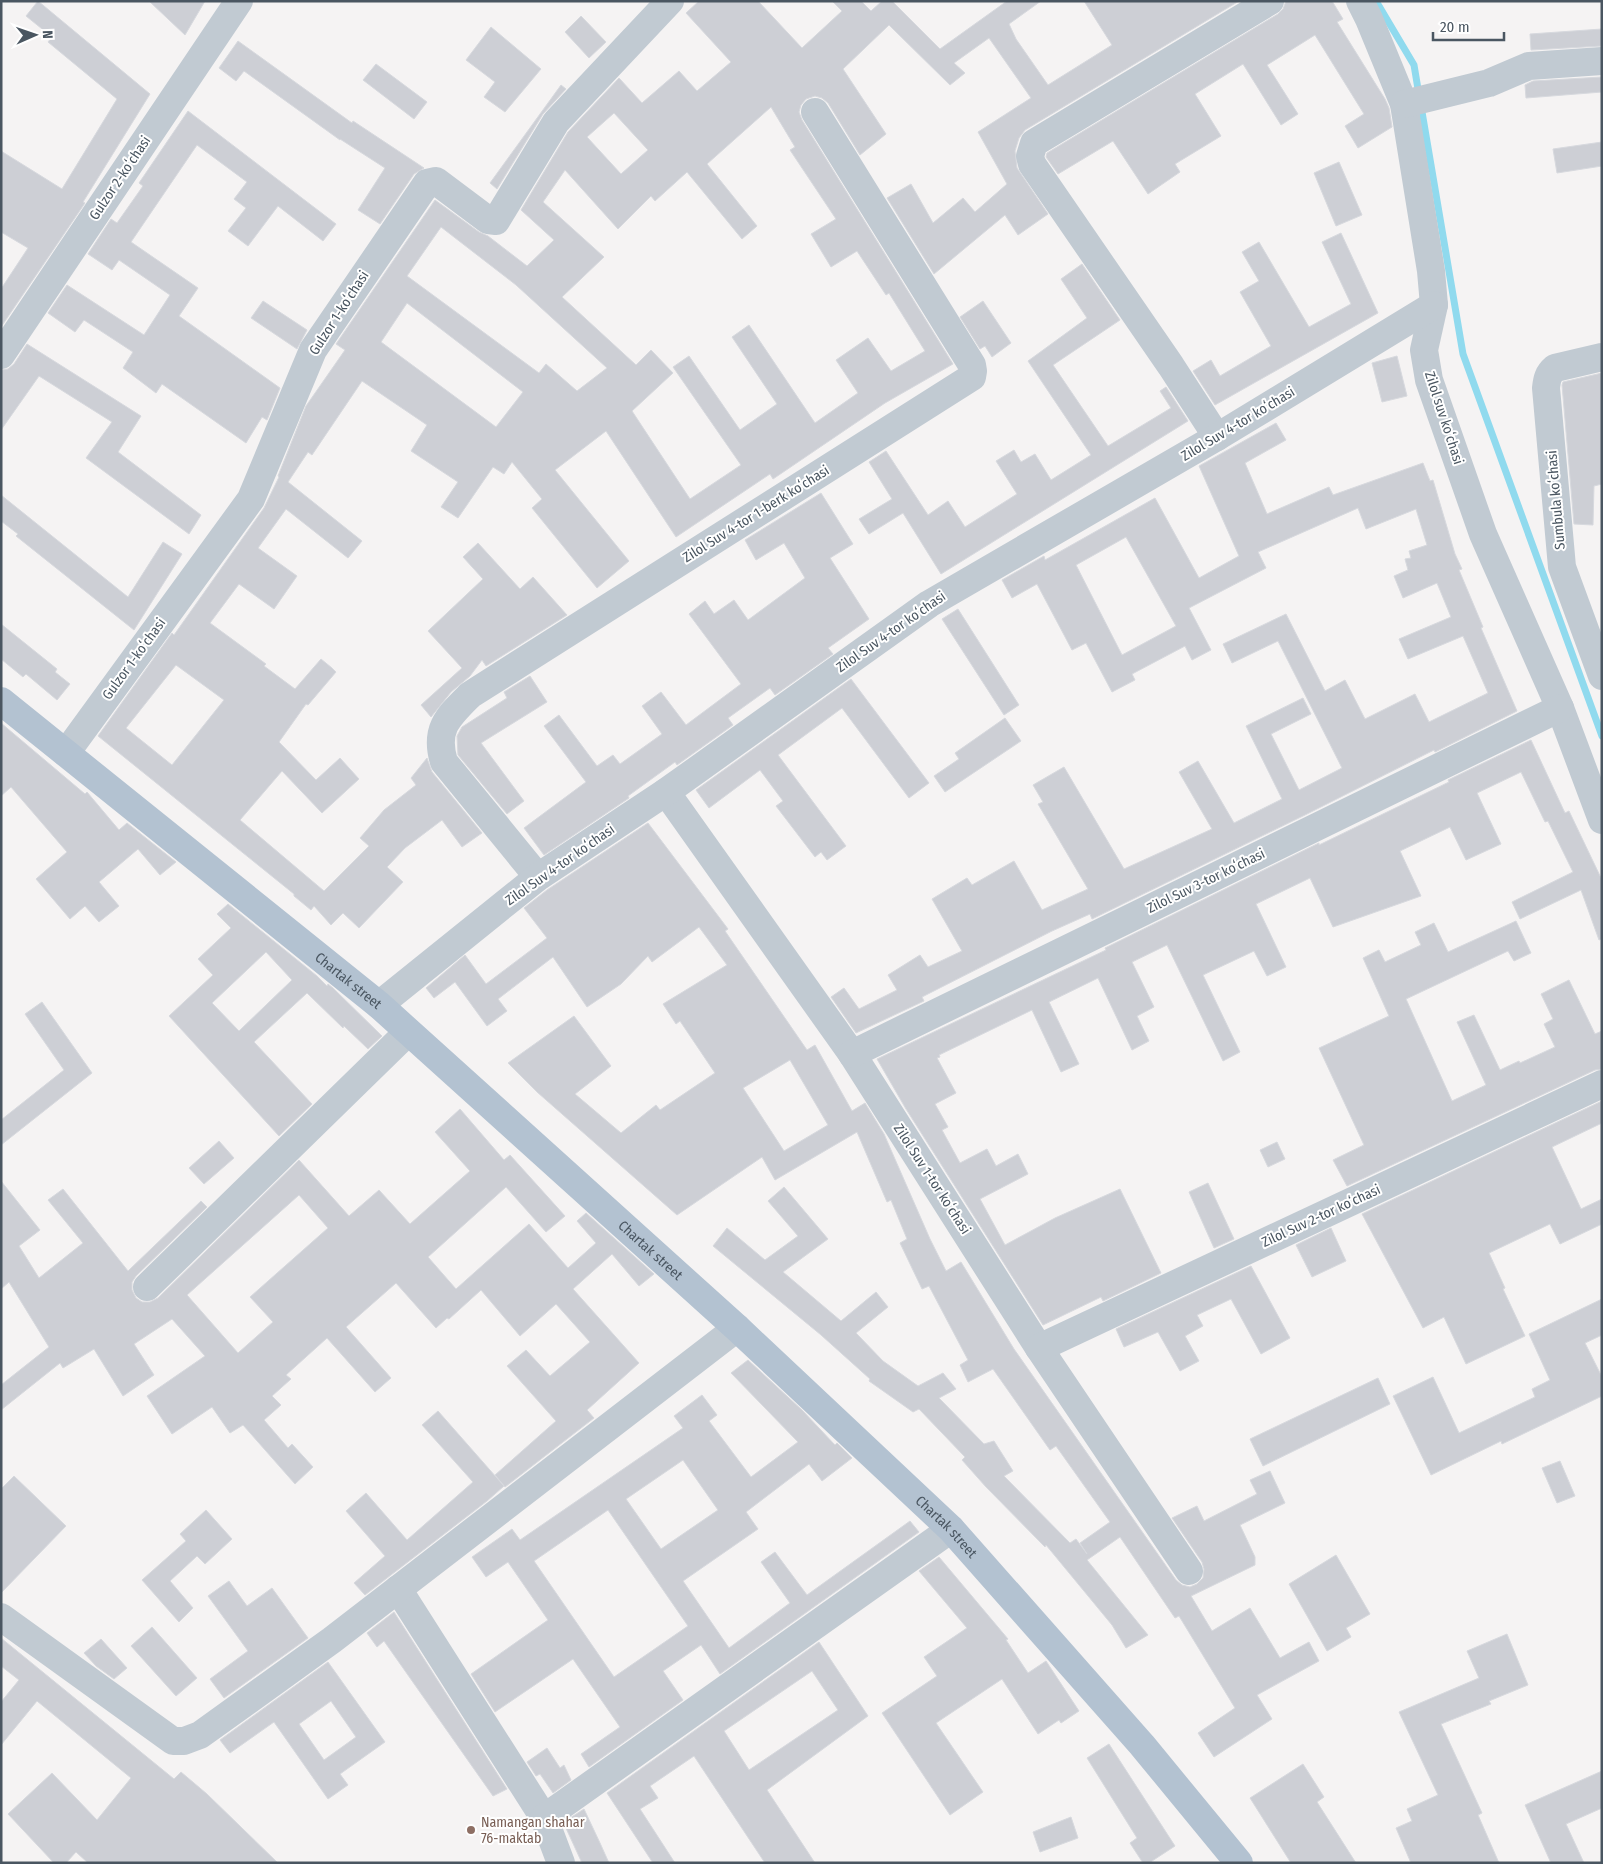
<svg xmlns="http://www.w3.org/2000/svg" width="1603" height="1864" viewBox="0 0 1603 1864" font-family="'Fira Sans Condensed',sans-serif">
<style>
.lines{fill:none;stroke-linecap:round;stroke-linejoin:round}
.stream{stroke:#90daee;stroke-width:7}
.building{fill:#cdcfd5;stroke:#d7d9de;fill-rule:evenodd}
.minor{stroke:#c1cad2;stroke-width:28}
.major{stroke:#b3c2d1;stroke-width:28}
.education-dot{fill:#8d6e63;stroke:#fff;stroke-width:2}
.labels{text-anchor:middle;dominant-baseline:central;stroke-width:4;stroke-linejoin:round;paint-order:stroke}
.street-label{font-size:14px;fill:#4a5661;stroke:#fff}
.education-label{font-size:14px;fill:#785e54;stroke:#fff;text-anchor:start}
</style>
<rect width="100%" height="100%" fill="#f5f3f3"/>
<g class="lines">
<g class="stream">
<polyline points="1376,1 1414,65 1419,95"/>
<polyline points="1421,106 1463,354 1602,736"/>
</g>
</g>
<g class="building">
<polygon points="38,1 150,94 83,202 85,203 1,327 1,289 28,248 1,232 1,151 62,189 117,99 48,42 52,37 26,16"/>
<polygon points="149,1 205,1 185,35"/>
<path d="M699,1H758L802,48L842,11L832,1H861L871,11L882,1H892L940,49L1007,1H1041L1009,24L1016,39L1048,85L1112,45L1084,1H1239L1025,130L1019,138L1015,151L1017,168L1048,214L1018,235L1005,215L934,274L887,198L911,184L933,223L963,198L975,212L1007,184L978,132L1031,98L989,38L954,63L965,73L950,85L889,25L843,69L886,134L860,155L828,103L822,98L815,96L806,99L801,105L799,112L802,120L953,364L885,403L773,479L770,474L676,537L606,431L555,470L629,561L597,588L532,508L542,499L512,462L504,474L493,467L458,518L441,507L458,482L411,451L427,425L362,381L312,455L308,452L288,482L362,541L348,558L286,509L258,548L297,576L274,609L239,584L210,623L266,664L264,666L295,689L321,659L332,668L336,672L308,705L306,704L279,742L316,780L340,758L359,779L322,813L282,771L240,820L324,891L369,846L360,838L384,810L416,785L411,778L427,758L432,772L482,833L462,847L442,820L405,848L387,867L403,882L359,928L343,913L331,925L314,906L311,910L294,896V894L98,736L172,633L174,635L264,508L279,477L278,476L306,406L345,350L336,344L435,200L479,232L488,236L527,266L554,240L521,210L568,132L619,78L642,103L679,71L697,91L731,62L686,13ZM771,107L795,147L790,150L836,219L811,234L831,267L857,251L886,295L889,293L925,351L891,371L868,338L836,360L858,393L815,423L749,325L732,337L777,404L740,430L689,356L673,367L741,465L690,499L632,411L673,373L651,350L636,365L562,297L604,257L543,202L565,170L618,229L651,196L655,201L687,172L742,239L757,226L707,164ZM614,113L648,150L621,174L587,137ZM441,227L516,285L607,368L577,391L546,364L539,373L407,276ZM407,303L523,392L496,427L381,342ZM176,665L224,700L172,765L126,728Z"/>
<polygon points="1286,1 1332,1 1343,19 1337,22 1385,99 1389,108 1392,127 1358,148 1345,126 1364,114 1315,35 1267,65 1298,114 1281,125 1243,64 1195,94 1221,136 1175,164 1180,172 1148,194 1113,141 1058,174 1046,157 1047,153 1278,14 1283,9"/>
<polygon points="581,16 606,42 589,58 565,32"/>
<polygon points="491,27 541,69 505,112 484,97 495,82 466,60"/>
<polygon points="1602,29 1602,46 1531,50 1530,34"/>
<polygon points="238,41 352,123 353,121 424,168 414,174 380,224 358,210 385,168 340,139 340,140 244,71 236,81 219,68"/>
<polygon points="376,64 427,102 414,119 363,80"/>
<polygon points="1602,77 1602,92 1526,98 1525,85 1533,81"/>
<polygon points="561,85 566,89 543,114 497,189 490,183"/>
<polygon points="188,111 336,224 323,241 278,206 248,246 228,231 246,208 234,199 247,182 197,145 131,242 198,288 179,316 280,388 267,420 262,417 246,443 162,384 156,393 123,368 133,352 84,320 75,332 48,313 67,285 144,335 170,295 119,260 112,270 88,254 111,219 117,223 143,186 139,183"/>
<polygon points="1602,142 1602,166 1557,173 1553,149"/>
<polygon points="1339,162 1362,215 1336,226 1314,173"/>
<polygon points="1341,233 1378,313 1215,405 1193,371 1211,360 1220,376 1271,346 1240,292 1259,281 1242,252 1259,242 1309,327 1351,304 1322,242"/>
<polygon points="1082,264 1120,320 1053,365 1108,446 1171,408 1160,391 1166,387 1188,421 941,574 903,513 869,534 859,519 892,499 869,462 886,451 928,515 948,501 965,527 1017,494 996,461 1014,450 1021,462 1035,454 1051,480 1091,455 1028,361 1087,318 1061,279"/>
<polygon points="263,301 307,330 297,349 251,318"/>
<polygon points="983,301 1011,343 992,357 985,346 980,349 960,317"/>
<polygon points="27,344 141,416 118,452 201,515 189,534 86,458 112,422 39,376 1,430 1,370 8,369 14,364"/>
<polygon points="1397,356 1407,396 1382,402 1372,363"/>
<polygon points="1602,373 1602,484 1594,486 1593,525 1574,524 1562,385 1563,382"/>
<path d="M1276,423L1286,440L1245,463L1267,514L1329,487L1333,495L1423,463L1430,481L1433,480L1455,554L1462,569L1459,570L1483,627L1481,628L1517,711L1435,752L1434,750L1305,815L1092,919L1090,914L1052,931L922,997L924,1001L856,1033L831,997L844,988L859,1009L897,990L888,975L920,955L928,967L962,951L932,899L967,878L972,885L1014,861L1042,910L1088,889L1038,804L1043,802L1033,785L1064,767L1124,869L1212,829L1179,772L1198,761L1234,823L1282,799L1246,726L1303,698L1311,714L1271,734L1299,790L1342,768L1278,641L1232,663L1223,644L1286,614L1325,691L1345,680L1365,719L1415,694L1429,722L1488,693L1463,636L1408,659L1399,639L1451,617L1437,583L1403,598L1394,576L1408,570L1405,559L1411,558L1409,551L1427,545L1416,509L1366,529L1358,508L1258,552L1266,568L1189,608L1211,650L1192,660L1185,646L1132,674L1135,680L1112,692L1086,643L1072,650L1037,584L1012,598L1002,580L1044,556L1045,560L1155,498L1199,578L1239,556L1199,466ZM1126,537L1176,626L1122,655L1076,565Z"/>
<polygon points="821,493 853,544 830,558 869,619 828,648 833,654 775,695 770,688 728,718 733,725 677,765 675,762 628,796 629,798 544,855 524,828 586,782 544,726 559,715 597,766 613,755 620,764 662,734 642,706 661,692 686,725 741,684 689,614 705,601 714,614 734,600 748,620 805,578 784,543 756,560 745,540"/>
<polygon points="1,495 128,597 163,542 182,554 134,630 16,536 18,534 1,521"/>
<polygon points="478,543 520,589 533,577 567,615 486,666 482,660 470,676 451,692 431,717 421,705 462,668 428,631 483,579 463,557"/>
<polygon points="958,609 1019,705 1004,715 942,619"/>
<polygon points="1,624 57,669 55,672 70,684 57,700 26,674 23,677 1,659"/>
<polygon points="530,676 547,702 481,743 524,801 507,814 458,755 457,736 462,727 507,698 504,692"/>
<polygon points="851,679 929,783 909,798 842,708 778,755 846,846 827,860 821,852 815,857 776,806 783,801 760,770 709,808 696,790"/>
<polygon points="1005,718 1021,741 945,792 934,776 959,759 955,753"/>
<polygon points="1,723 85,794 87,792 119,830 127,823 176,862 160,875 138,849 99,882 119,906 99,922 85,906 70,919 36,879 67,852 11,787 1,796"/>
<polygon points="1531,740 1565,813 1569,811 1602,880 1602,939 1599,940 1581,890 1520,919 1512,902 1573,872 1548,821 1545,822 1521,772 1477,793 1501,844 1466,860 1450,827 1400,851 1421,896 1333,927 1310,878 1256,904 1286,967 1267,976 1254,951 1203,975 1240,1052 1223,1061 1167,945 1132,962 1154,1007 1137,1016 1149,1041 1132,1050 1098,978 1049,1002 1079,1064 1061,1072 1032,1010 939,1055 940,1057 937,1058 956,1093 935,1104 948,1127 942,1130 960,1163 987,1149 996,1166 1018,1154 1028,1174 980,1199 1005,1245 1055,1218 1120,1189 1161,1273 1103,1301 1101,1297 1043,1325 906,1109 877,1059 1106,950 1105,948 1319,843 1319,845 1449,782 1448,780"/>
<path d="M648,823L728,929L725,931L807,1050L815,1045L852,1111L865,1103L884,1134L930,1239L946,1271L961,1262L1014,1349L1176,1580L1182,1585L1190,1587L1197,1584L1203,1578L1204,1569L1202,1562L1172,1518L1197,1506L1204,1521L1257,1494L1250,1480L1270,1471L1285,1503L1240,1525L1255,1557V1565L1191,1596L1212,1631L1250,1608L1280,1658L1309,1642L1319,1661L1257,1695L1272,1719L1214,1757L1198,1733L1235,1708L1179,1616L1175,1618L1120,1537L1087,1560L1148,1635L1126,1648L1112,1625L1046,1545L1045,1547L986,1487L962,1460L965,1457L919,1409L913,1412L869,1381L870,1379L821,1335L713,1246L727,1228L765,1260L798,1236L768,1201L784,1187L828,1239L783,1272L841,1321L876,1292L888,1307L856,1333L883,1361L918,1386L943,1373L956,1389L939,1398L984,1444L994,1441L1013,1471L1004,1476L1070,1543L1076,1539L1087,1554L1080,1543L1110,1522L1056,1446L1050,1450L993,1369L968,1382L960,1365L968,1360L929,1286L922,1289L900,1243L907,1239L891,1200L887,1202L857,1132L775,1180L762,1157L677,1215L537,1092L508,1063L574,1016L611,1066L575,1094L621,1133L656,1105L660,1110L715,1073L680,1021L676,1024L663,1004L727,965L699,927L652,962L648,956L621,984L587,1007L553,957L498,999L507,1011L487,1026L455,982L434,998L426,988L465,955L486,984L547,938L524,908L547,890ZM790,1060L828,1125L784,1151L743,1088Z"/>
<path d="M228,904L317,976L327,986L328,984L333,988L382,1036L368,1049L344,1026L343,1028L307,993L254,1042L312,1104L279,1136L169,1016L213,975L198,959L231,928L217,914ZM266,952L292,980L239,1031L212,1003Z"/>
<polygon points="1516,921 1531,953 1514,961 1508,951 1406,999 1452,1101 1486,1085 1457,1022 1474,1015 1500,1070 1519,1061 1520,1063 1555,1047 1544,1024 1553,1019 1541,994 1569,980 1595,1034 1602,1031 1602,1069 1595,1070 1347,1186 1333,1160 1364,1145 1319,1048 1389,1016 1363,958 1379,950 1385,962 1421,945 1415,932 1434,923 1448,952"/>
<polygon points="42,1002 92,1073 1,1145 1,1120 64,1070 25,1014"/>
<polygon points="1602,1101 1602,1123 1552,1147 1581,1209 1602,1199 1602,1224 1560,1244 1550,1224 1489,1253 1505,1288 1503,1289 1525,1336 1466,1364 1444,1317 1423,1328 1362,1214"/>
<path d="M460,1109L504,1160L510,1155L565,1216L546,1232L506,1187L428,1257L456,1289L529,1224L568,1268L596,1243L577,1221L586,1213L654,1274L639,1286L612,1254L573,1289L639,1363L587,1410L594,1418L505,1487L495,1475L556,1421L507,1366L526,1350L550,1376L590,1342L556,1304L520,1336L481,1290L449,1319L447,1318L436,1328L396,1283L346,1327L391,1378L375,1392L327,1338L286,1375L291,1379L272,1396L281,1405L264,1420L288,1448L292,1444L313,1467L295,1484L243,1425L230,1433L212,1407L172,1434L147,1396L205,1356L172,1319L134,1344L154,1375L123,1396L94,1349L63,1368L60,1363L1,1410V1385L49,1347L9,1282L1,1289V1181L40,1230L19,1246L39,1278L83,1243L48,1200L63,1189L128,1271L201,1201L207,1207L136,1276L132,1282V1290L136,1298L142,1302H150L158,1298L299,1160L349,1216L379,1190L410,1224L470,1171L435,1132ZM299,1195L328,1228L250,1297L273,1322L238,1353L187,1295Z"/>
<polygon points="219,1141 234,1158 204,1184 189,1168"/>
<polygon points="1277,1142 1285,1159 1268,1167 1260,1150"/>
<polygon points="1208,1183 1234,1239 1214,1248 1189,1192"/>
<polygon points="1331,1228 1346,1261 1312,1277 1296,1245"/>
<polygon points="1251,1266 1290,1338 1261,1354 1231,1299 1197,1315 1203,1326 1185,1336 1199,1361 1180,1371 1158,1332 1124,1347 1116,1329"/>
<polygon points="1602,1299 1602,1335 1585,1343 1602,1377 1602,1396 1502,1444 1501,1441 1431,1475 1393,1396 1433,1377 1459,1433 1535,1397 1532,1389 1550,1380 1529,1334"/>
<path d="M748,1360L802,1410L835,1445L837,1443L852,1458L822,1481L809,1464L746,1512L758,1529L683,1581L729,1648L790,1603L761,1562L775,1552L807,1595L910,1521L919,1532L720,1674L701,1645L663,1671L683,1700L589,1767L581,1754L620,1727L573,1659L495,1712L471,1674L548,1620L508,1562L486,1577L472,1557L512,1529L520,1540L683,1428L674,1416L702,1395L717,1415L709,1421L751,1477L798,1442L731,1373ZM683,1460L718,1510L661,1549L626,1499ZM608,1510L688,1626L614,1677L534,1561Z"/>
<polygon points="1378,1378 1390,1404 1263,1466 1250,1439"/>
<polygon points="438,1411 504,1486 487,1501 365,1595 354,1583 385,1556 346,1511 366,1493 407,1540 473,1482 422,1425"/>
<polygon points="1560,1461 1575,1496 1557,1503 1542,1468"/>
<polygon points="14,1476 66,1526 1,1593 1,1489"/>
<polygon points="206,1510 232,1539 205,1564 197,1556 170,1581 193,1608 179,1622 142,1580 186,1541 180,1534"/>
<polygon points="1336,1555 1370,1614 1346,1628 1351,1637 1327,1651 1289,1584"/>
<polygon points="939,1557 1008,1639 1006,1640 1028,1673 1046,1661 1079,1711 1061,1723 1059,1720 1038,1734 1002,1679 936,1723 983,1792 950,1815 882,1713 937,1676 924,1657 967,1628 919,1571"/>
<polygon points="229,1581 247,1606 272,1588 308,1638 224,1698 210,1679 248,1651 208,1596"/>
<polygon points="394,1612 507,1789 493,1796 384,1641 377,1647 367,1633"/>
<polygon points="152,1627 197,1678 176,1696 131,1646"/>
<polygon points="1507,1634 1528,1685 1489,1701 1491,1704 1441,1724 1482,1813 1478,1815 1499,1863 1411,1863 1396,1828 1412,1821 1407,1809 1438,1795 1399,1712 1479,1678 1467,1651"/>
<polygon points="1,1638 174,1779 181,1772 207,1794 278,1863 88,1863 76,1852 66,1863 54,1863 8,1814 52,1773 97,1820 131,1778 37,1701 1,1745 1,1702 19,1680 1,1666"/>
<polygon points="101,1639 127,1668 114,1679 96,1666 84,1653"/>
<path d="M819,1642L868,1716L767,1790L815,1863H765L694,1756L650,1786L658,1798L640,1809L675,1863H653L607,1793ZM812,1671L838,1710L749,1770L724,1731Z"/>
<path d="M328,1662L385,1742L340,1774L348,1785L328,1799L274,1722L230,1753L220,1740ZM331,1701L356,1737L324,1760L299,1724Z"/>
<polygon points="1109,1744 1175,1846 1149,1863 1143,1863 1130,1843 1137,1838 1087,1758"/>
<polygon points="547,1748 560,1768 564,1765 571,1780 553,1793 540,1774 536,1776 527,1762"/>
<polygon points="1303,1764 1324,1797 1317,1802 1356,1863 1291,1863 1250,1798"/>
<polygon points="1602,1771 1602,1808 1566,1824 1584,1863 1551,1863 1525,1805"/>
<polygon points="584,1809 600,1843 609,1863 582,1863 565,1826 572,1821 570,1818"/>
<polygon points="1071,1817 1078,1838 1040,1852 1033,1832"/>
</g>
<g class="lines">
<g class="minor">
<polyline points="1360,1 1369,19 1404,104 1431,271 1434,305 1424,350 1429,380 1483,534 1560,708 1602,820"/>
<polyline points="1404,104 1489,83 1529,66 1602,61"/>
<polyline points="1,355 239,1"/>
<path d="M1602,357L1555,368C1548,374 1547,379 1546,388L1562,567L1602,676"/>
<polyline points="1217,437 1171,366 1032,164 1030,156 1034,143 1270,1"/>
<polyline points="66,753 251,499 313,350 427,183 436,181 488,220 496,221 556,122 670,1"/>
<polyline points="666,792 852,1054 1039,1348 1189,1571"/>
<path d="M538,877L444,762C434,729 448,717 470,695L972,377L973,371L972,365L815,112"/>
<polyline points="379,1005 538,877 666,792 929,604 1217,437 1434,305"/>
<polyline points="852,1054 1560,708"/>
<polyline points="147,1287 408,1032"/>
<polyline points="1039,1348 1602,1084"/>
<polyline points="398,1589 544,1818 561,1863"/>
<polyline points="1,1617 173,1741 184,1741 200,1735 332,1640 737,1328"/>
<polyline points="544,1818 951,1529"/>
</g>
<path class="major" id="s1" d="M1,701L379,1005L737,1328L951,1529L1142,1745L1239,1863"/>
</g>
<circle class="education-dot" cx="471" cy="1830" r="5"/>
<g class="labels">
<g class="street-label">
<text transform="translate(120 178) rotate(-56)">Gulzor 2-koʻchasi</text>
<text transform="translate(339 313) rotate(-57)">Gulzor 1-koʻchasi</text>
<text transform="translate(1444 418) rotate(72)">Zilol suv koʻchasi</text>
<text transform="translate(1238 424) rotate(-31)">Zilol Suv 4-tor koʻchasi</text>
<text transform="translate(1556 500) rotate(-95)">Sumbula koʻchasi</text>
<text transform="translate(756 514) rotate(-32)">Zilol Suv 4-tor 1-berk koʻchasi</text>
<text transform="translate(891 632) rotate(-35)">Zilol Suv 4-tor koʻchasi</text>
<text transform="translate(134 659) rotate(-54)">Gulzor 1-koʻchasi</text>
<text transform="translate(560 865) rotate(-35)">Zilol Suv 4-tor koʻchasi</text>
<text transform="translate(1206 881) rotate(-26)">Zilol Suv 3-tor koʻchasi</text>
<text stroke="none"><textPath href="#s1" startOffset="446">Chartak street</textPath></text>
<text transform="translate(932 1179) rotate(57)">Zilol Suv 1-tor koʻchasi</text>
<text transform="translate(1321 1216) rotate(-25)">Zilol Suv 2-tor koʻchasi</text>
<text stroke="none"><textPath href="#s1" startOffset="851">Chartak street</textPath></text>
<text stroke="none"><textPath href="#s1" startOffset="1256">Chartak street</textPath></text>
</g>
<g class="education-label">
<text x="481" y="1822">Namangan shahar<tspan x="481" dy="16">76-maktab</tspan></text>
</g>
</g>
<rect width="1603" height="1864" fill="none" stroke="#4a5661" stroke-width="5"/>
<g transform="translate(35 35) rotate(88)" stroke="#ffffff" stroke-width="4" paint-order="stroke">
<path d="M0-4L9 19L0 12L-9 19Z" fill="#4a5661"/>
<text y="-8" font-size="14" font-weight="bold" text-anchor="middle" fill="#4a5661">N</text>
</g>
<path d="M1433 32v8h71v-8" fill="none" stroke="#4a5661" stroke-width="2.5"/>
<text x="1440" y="32" font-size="15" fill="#4a5661" stroke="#ffffff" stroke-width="4" paint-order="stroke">20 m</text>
</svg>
